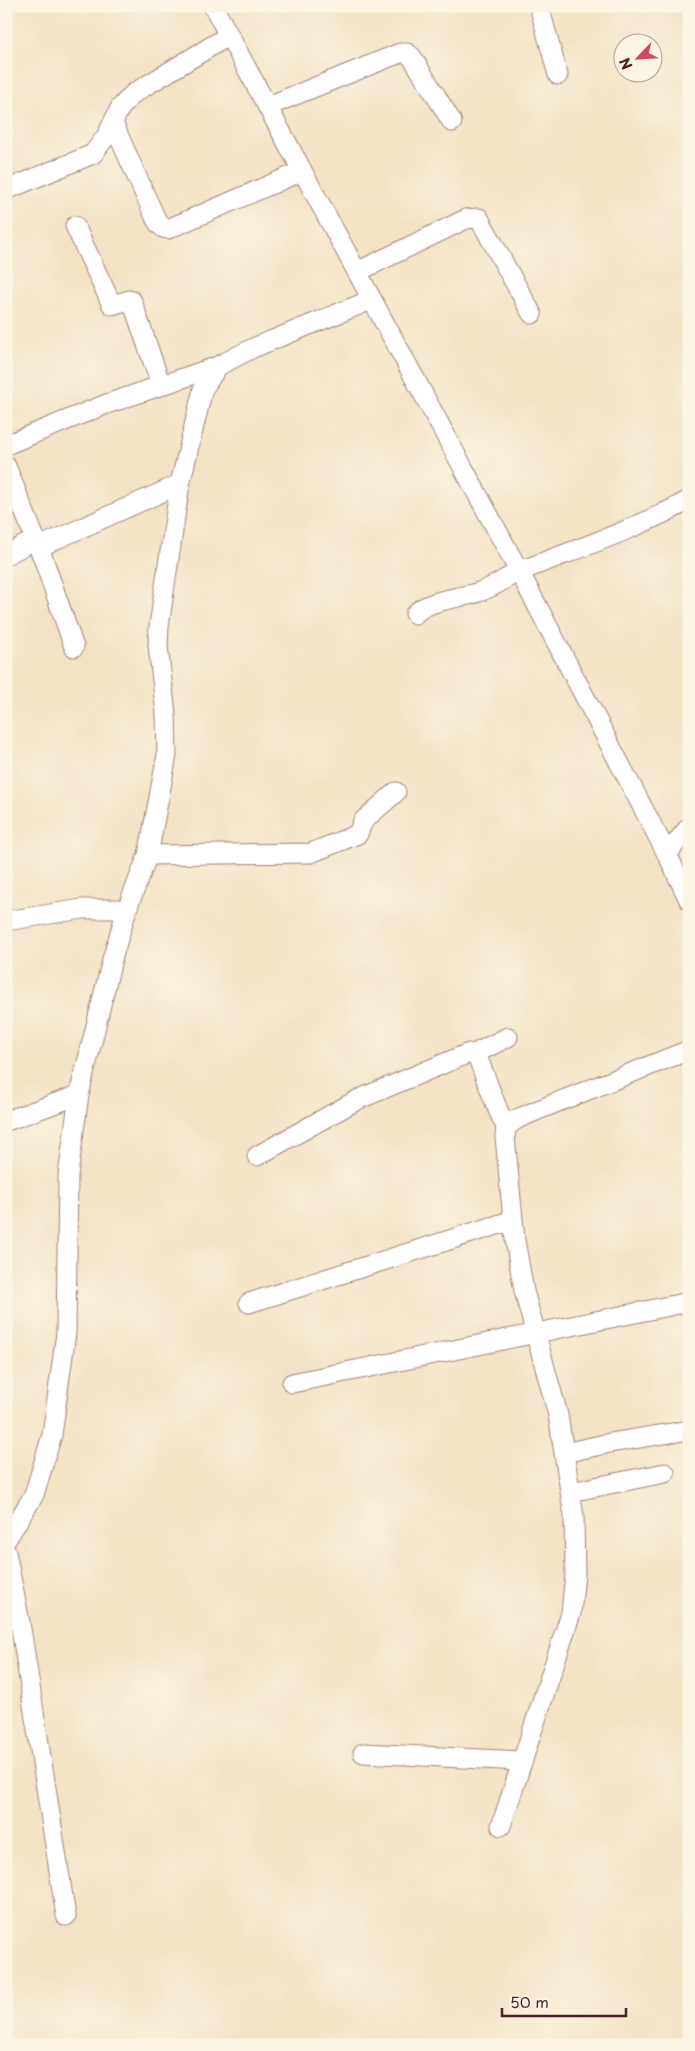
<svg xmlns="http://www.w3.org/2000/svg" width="695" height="2051" viewBox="0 0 695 2051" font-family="'Playpen Sans',sans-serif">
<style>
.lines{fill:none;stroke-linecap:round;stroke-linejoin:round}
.minor-casing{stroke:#9e8178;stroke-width:21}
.minor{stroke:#fff;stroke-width:19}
</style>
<rect width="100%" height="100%" fill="#fcf5e5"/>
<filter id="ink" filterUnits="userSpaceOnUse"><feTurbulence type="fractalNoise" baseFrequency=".02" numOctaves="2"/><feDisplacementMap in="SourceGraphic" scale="10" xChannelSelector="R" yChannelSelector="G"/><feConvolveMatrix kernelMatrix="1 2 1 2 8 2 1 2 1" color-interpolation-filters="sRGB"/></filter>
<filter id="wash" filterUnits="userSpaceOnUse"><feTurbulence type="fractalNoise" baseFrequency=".0096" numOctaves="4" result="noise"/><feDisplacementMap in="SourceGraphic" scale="20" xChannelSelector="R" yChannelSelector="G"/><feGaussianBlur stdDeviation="1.12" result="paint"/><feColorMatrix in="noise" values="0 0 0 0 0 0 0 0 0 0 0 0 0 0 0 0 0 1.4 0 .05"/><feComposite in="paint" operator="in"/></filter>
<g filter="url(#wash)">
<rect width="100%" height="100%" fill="#f3e3c6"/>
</g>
<g filter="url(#ink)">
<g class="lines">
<g class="minor-casing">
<g id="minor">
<polyline points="213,6 519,571 667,854 689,900"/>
<polyline points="539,6 558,75"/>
<polyline points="268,106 400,53 407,53 412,57 452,122"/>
<path d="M113,123L155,217C158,223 161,229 168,229L302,171"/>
<polyline points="6,190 93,154 107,135 120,108 134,93 228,36"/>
<polyline points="75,226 112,305 129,300 132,301 161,385"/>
<polyline points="357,272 466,219 479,218 532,314"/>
<polyline points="6,445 104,405 218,366"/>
<polyline points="6,466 43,558 74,647"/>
<polyline points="39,547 180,484"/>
<polyline points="6,555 36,539"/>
<path d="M415,614C426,600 462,598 479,592C495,587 508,576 523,570C579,548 637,529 689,500"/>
<polyline points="667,854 689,827"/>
<polyline points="148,855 311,853 358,834 363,821 396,792"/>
<polyline points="6,921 82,909 127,909"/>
<polyline points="474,1054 508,1037"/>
<polyline points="6,1121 79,1095"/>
<polyline points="257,1156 357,1100 469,1053 474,1054 479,1061 498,1110 506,1127"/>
<polyline points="249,1303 513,1220"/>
<polyline points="292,1383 689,1302"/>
<polyline points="564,1453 610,1443 689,1430"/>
<polyline points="570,1492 665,1473"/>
<polyline points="6,1540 34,1495 52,1435 66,1333 68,1175 79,1095 113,956 127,909 148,855 167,755 166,714 158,646 159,626 180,484 203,389 218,366 253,348 371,300"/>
<polyline points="6,1552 20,1622 66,1916"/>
<polyline points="363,1753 523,1761"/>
<polyline points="501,1826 571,1613 575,1574 574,1516 558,1415 524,1291 515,1240 505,1137 506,1127 517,1119 538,1110 689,1050"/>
</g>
</g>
<use href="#minor" class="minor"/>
</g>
</g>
<rect width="695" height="2051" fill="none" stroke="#fcf5e5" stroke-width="25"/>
<g transform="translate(638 58) rotate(245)"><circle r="24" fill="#fcf5e5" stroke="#b59f9b"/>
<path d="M0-4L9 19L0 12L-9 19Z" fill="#d1495b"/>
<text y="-8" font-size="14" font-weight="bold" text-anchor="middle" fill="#4a1f2b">N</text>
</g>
<path d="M502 2008v8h124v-8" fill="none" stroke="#4a1f2b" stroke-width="2.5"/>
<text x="510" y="2008" font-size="15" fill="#4a1f2b" stroke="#fcf5e5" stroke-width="4" paint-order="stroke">50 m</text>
</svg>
